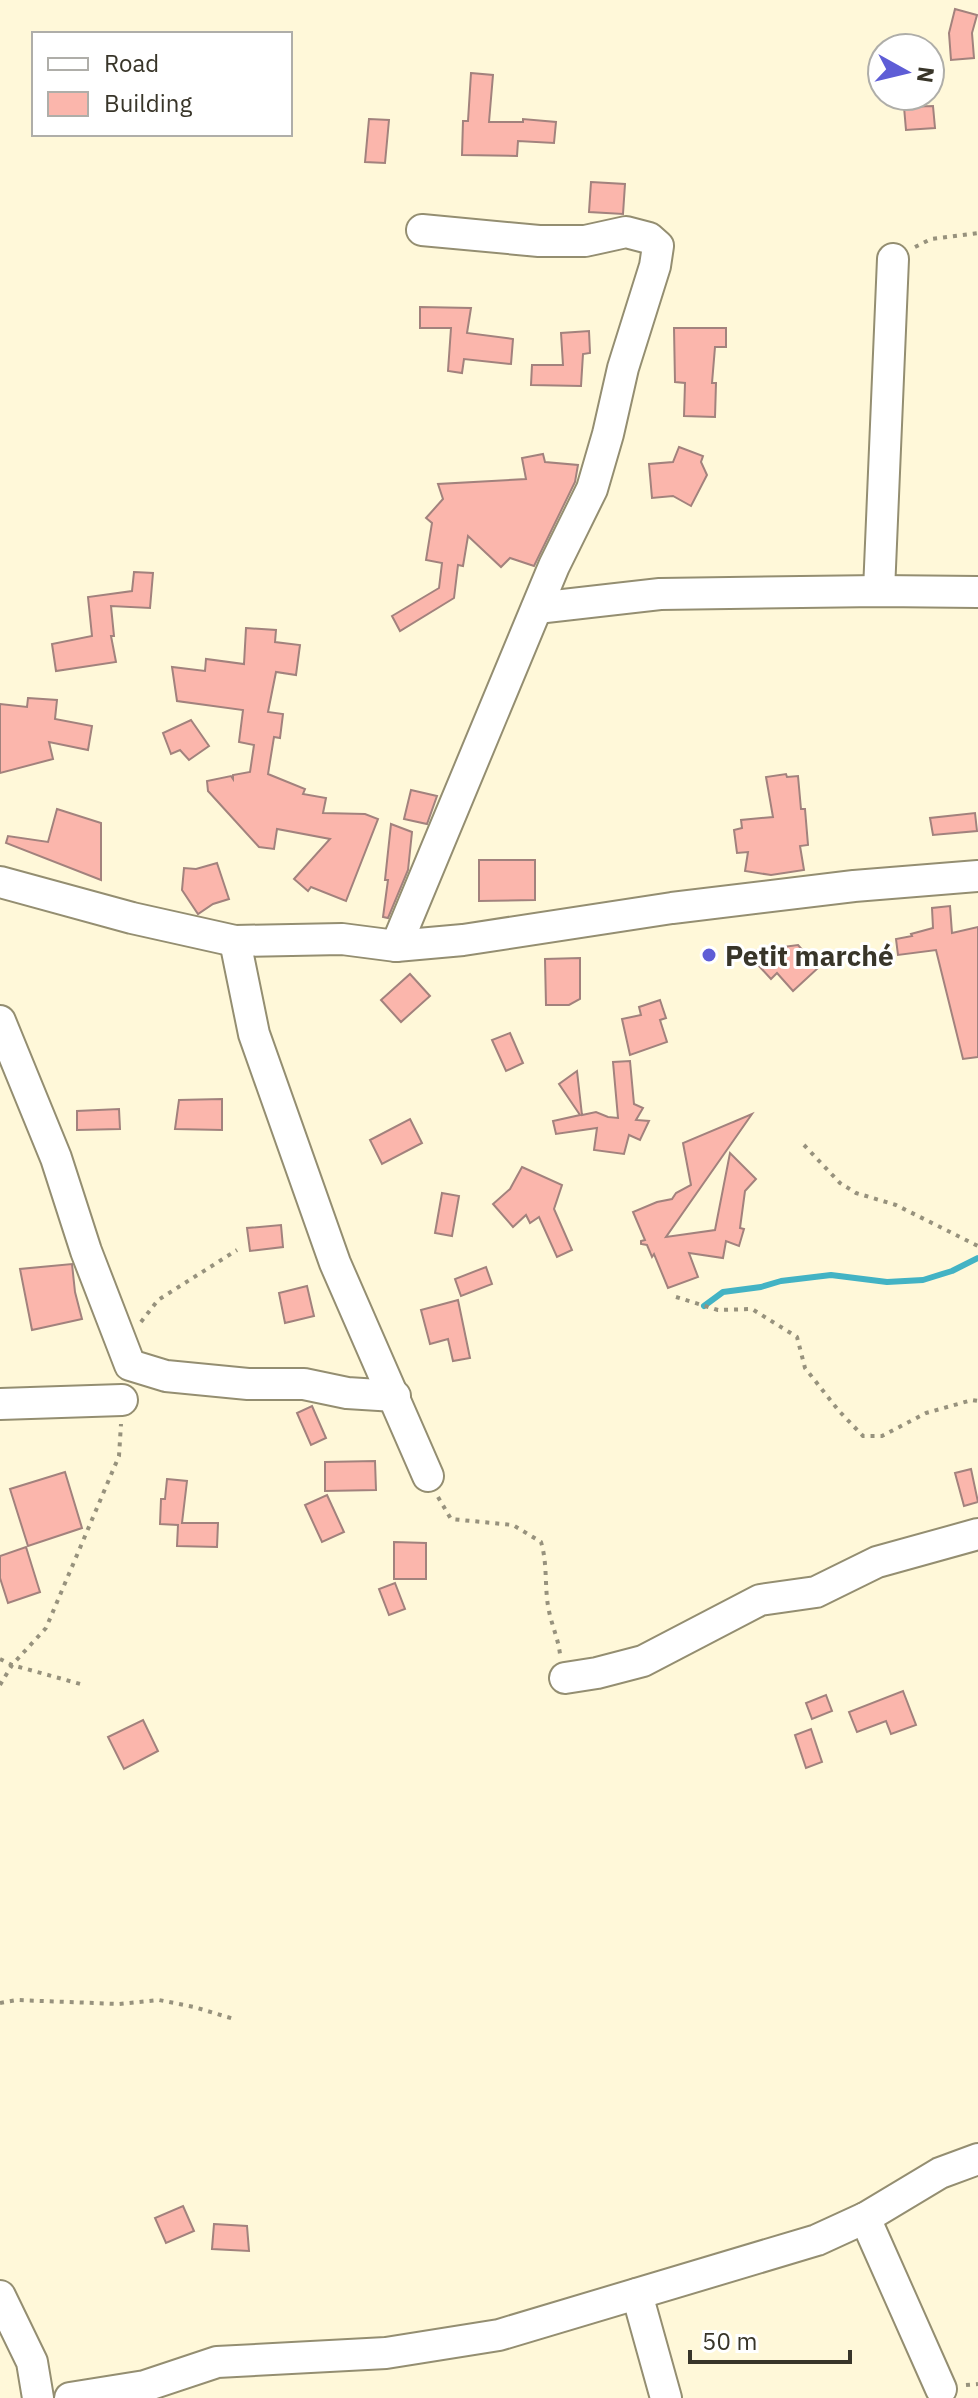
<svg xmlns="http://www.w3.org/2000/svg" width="978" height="2398" viewBox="0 0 978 2398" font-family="'IBM Plex Sans',sans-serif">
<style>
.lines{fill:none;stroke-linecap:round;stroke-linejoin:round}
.stream{stroke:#43b3c4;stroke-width:6}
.building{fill:#fbb6ac;stroke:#a2827d;stroke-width:2}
.minor-casing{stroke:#948e71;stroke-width:34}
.path{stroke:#97927d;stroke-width:4;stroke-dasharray:4 6;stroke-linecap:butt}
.minor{stroke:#fff;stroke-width:30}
.poi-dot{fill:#5e5dd6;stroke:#fff;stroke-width:3}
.labels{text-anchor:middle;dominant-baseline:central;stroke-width:6;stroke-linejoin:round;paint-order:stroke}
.poi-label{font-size:28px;font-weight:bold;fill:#383529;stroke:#fff;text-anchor:start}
</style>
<rect width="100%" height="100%" fill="#fff8d9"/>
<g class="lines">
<polyline class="stream" points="704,1306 723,1292 761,1287 781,1281 831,1275 887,1282 923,1280 952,1271 978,1258"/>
</g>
<g class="building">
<polygon points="955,9 977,15 972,33 974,58 951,60 949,33"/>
<polygon points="471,73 493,75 489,122 523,122 523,119 556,122 554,143 518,141 517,156 462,155 463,121 468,121"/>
<polygon points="933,106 935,128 906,130 904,107"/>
<polygon points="369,119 389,120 385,163 365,162"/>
<polygon points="591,182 625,184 623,214 589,212"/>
<polygon points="420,307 471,308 467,333 513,339 511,364 464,359 462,373 448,371 451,328 420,328"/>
<polygon points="674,328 726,328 726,347 715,347 712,383 716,383 715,417 684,416 685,383 675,382"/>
<polygon points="589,331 590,353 583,354 581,386 531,385 532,365 563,365 561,333"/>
<polygon points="679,447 703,456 701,462 707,475 691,506 673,496 652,498 649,464 673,462"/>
<polygon points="543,454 545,462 578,465 575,482 534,566 510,558 501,567 468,536 463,566 458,565 454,598 400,631 392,616 439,588 442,563 426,560 432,523 426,518 443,499 438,484 526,479 522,458"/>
<polygon points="134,572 153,573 150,608 111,606 114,636 111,636 116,662 56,671 52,644 92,636 88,597 132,591"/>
<polygon points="246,628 276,630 275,642 300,645 296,675 276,672 268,712 283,714 280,738 274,737 268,774 305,789 303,794 326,798 323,813 365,814 378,819 346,901 311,887 308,891 294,879 330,839 277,829 274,849 259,847 208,791 207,781 231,776 233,779 233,775 250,772 254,745 239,742 243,710 177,701 172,667 205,671 206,659 244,664"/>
<polygon points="28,698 57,700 55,719 92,726 88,750 49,742 53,759 0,773 0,704 27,707"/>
<polygon points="191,720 209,746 189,760 180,750 171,754 163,733"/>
<polygon points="786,774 787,777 798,776 801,809 805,809 808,845 800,846 804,870 771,875 745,871 748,852 737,853 734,830 742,828 741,820 773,817 766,777"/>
<polygon points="411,790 437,796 427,824 404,819"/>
<polygon points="57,809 101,823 101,880 6,843 8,836 48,842"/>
<polygon points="975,813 977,831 933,835 930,818"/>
<polygon points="391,824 412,832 408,870 388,918 383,917 388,880 385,880"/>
<polygon points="479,860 535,860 535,900 479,901"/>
<polygon points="217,863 229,899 213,904 198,914 182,890 184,868 196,869"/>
<polygon points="950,906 952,933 978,927 978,1057 963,1059 936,950 898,955 896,939 912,936 911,934 933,928 932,908"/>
<polygon points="798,945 818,968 793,991 777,973 771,979 746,952"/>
<polygon points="580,958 580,999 569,1005 546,1005 545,959"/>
<polygon points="410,974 430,996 401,1022 381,1000"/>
<polygon points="660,1000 666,1018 660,1020 667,1042 630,1055 622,1019 641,1015 639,1007"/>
<polygon points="510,1033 523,1063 506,1071 492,1040"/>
<polygon points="630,1061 634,1104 643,1108 636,1120 649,1121 640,1140 629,1135 624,1154 594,1150 597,1128 556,1134 553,1121 580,1115 559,1084 577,1071 582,1115 596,1112 608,1117 618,1118 613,1062"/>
<polygon points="222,1099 222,1130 175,1129 179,1100"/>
<polygon points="119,1109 120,1129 77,1130 77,1111"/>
<polygon points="752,1114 666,1237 715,1230 730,1153 756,1179 745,1191 740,1228 744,1229 739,1246 726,1241 723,1258 689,1253 698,1277 668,1288 654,1254 652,1257 647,1245 641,1244 641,1241 645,1240 633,1212 657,1202 672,1199 676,1193 691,1185 683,1143"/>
<polygon points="410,1119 422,1143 382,1164 370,1140"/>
<polygon points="522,1167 562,1185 554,1209 572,1250 557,1257 539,1217 530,1223 526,1215 513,1227 493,1204 510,1189"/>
<polygon points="442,1193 459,1196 452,1236 435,1233"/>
<polygon points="281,1225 283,1247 250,1251 247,1228"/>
<polygon points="72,1264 75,1292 82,1319 32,1330 20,1269"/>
<polygon points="486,1267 492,1284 461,1296 455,1279"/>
<polygon points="307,1286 314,1316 285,1323 279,1293"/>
<polygon points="458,1300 470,1358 453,1361 448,1339 430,1344 421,1310"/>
<polygon points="312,1406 326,1438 311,1445 297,1413"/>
<polygon points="375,1461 376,1490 325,1491 325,1462"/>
<polygon points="971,1469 978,1502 964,1506 955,1473"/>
<polygon points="65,1472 82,1528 28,1546 10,1489"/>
<polygon points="167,1479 187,1481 182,1523 218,1523 217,1547 177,1546 178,1525 160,1524 161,1499 165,1499"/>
<polygon points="327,1495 344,1532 322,1542 305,1505"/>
<polygon points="394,1542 426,1543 426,1579 394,1579"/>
<polygon points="26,1547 40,1592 8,1603 0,1578 0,1556"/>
<polygon points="395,1583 405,1609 389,1615 379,1589"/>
<polygon points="903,1691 916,1725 891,1734 886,1721 857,1732 849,1712"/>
<polygon points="826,1695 832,1711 812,1719 806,1703"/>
<polygon points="143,1720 158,1751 124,1769 108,1737"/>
<polygon points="811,1729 822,1762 806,1768 795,1735"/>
<polygon points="183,2206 194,2231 166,2243 155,2218"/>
<polygon points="214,2224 247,2226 249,2251 212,2249"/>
</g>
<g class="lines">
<g class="minor-casing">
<g id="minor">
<polyline points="879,591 893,259"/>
<polyline points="537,608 660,594 879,591 978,592"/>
<polyline points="0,882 132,918 235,941 342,939 396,946 463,940 672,908 854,886 978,876"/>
<polyline points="235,941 254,1034 335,1263 428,1476"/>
<polyline points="396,946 554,566 592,489 608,434 623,368 655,266 658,246 649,238 626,232 585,241 539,241 422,230"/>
<polyline points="0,1021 56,1158 86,1251 130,1365 166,1376 248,1384 304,1384 347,1393 395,1396"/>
<polyline points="0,1404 122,1400"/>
<polyline points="565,1678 597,1673 643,1661 760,1600 816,1592 877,1562 978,1534"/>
<polyline points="865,2218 941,2389"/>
<polyline points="637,2294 666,2398"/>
<polyline points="0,2296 32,2362 38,2398"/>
<polyline points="70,2398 145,2386 217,2362 386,2353 499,2335 817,2240 865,2218 940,2173 978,2159"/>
</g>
</g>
<g class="path">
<polyline points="915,247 931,239 978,233"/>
<polyline points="804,1145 840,1183 856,1193 896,1205 978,1246"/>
<polyline points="676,1297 718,1310 752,1309 797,1337 805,1368 839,1411 863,1436 882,1436 926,1413 972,1400 978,1401"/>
<polyline points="141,1322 158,1300 237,1250"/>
<path d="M438,1497L451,1519L513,1525L541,1542C548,1565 544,1588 549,1611C552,1626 558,1638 560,1654"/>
<polyline points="0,1659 12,1665 84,1685"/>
<polyline points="0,1685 12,1665 46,1628 119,1456 121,1424"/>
<polyline points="0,2003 17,2000 119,2004 159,2000 194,2007 234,2019"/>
<polyline points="966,2385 978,2384"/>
</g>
<use href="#minor" class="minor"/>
</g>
<circle class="poi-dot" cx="709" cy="955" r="8"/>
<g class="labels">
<g class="poi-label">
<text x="725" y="955">Petit marché</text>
</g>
</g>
<rect x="32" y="32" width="260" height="104" fill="#ffffff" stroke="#afaea9" stroke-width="2"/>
<rect x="48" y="58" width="40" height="12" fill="#ffffff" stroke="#afaea9" stroke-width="2"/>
<text x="104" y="72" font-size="24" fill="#383529">Road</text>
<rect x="48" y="92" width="40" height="24" fill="#fbb6ac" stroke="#afaea9" stroke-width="2"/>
<text x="104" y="112" font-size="24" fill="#383529">Building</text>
<g transform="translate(906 72) rotate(98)"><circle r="38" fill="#ffffff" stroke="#afaea9" stroke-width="2"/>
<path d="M0-6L14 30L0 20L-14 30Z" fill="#5e5dd6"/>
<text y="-12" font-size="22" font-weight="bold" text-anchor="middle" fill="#383529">N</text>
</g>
<path d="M690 2350v12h160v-12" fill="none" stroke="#383529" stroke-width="4"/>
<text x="702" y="2350" font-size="24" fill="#383529" stroke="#ffffff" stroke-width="6" paint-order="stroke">50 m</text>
</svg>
